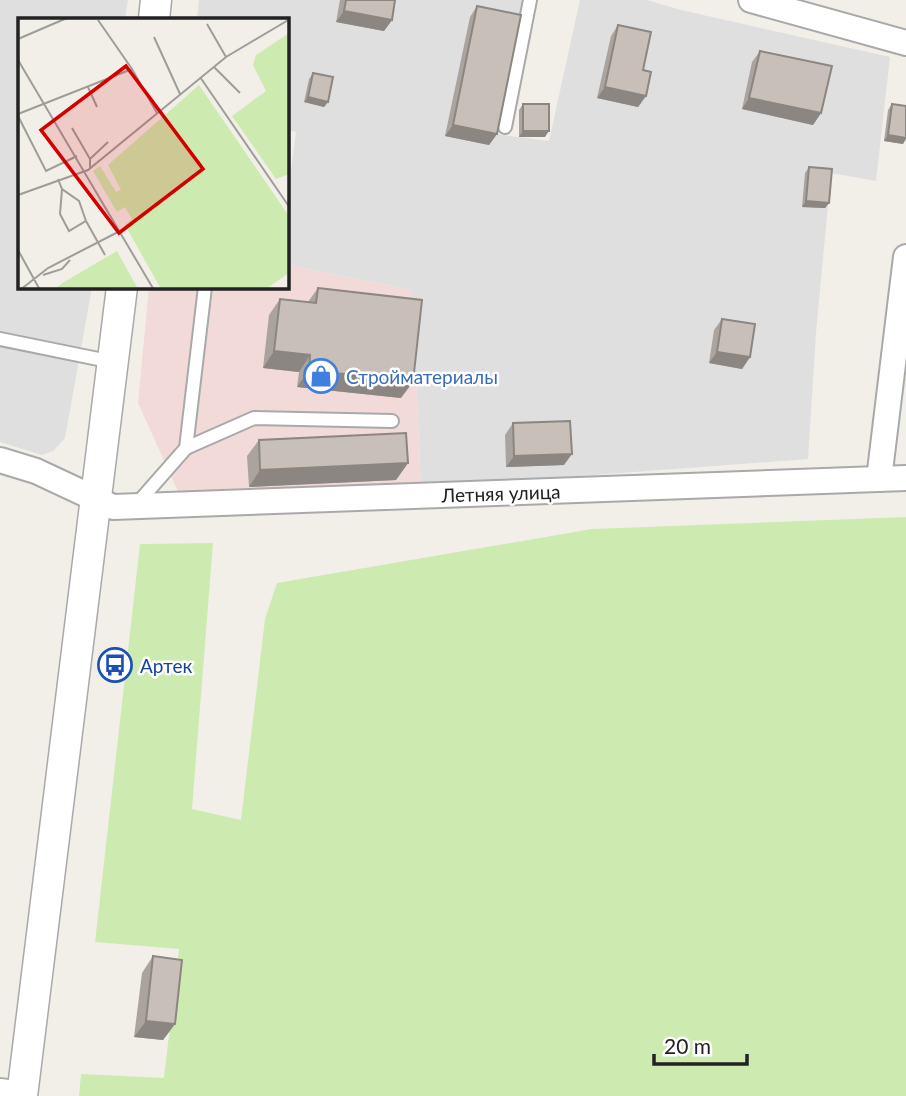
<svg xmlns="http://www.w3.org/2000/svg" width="906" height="1096" viewBox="0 0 906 1096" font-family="Lato,sans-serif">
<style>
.residential{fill:#e0dfdf}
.commercial{fill:#f2dad9}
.grass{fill:#cdebb0}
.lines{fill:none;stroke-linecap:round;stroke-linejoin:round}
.service-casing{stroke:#a9a9a9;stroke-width:16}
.minor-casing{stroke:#a9a9a9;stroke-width:28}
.tertiary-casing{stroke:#a9a9a9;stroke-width:33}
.service{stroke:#fff;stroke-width:12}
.minor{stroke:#fff;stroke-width:24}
.tertiary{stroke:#fff;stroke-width:30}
.wall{fill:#aba49e}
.shaded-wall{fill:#8b8681}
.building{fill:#c7bfb8;stroke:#8b8681;stroke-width:2}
.labels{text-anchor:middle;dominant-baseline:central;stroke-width:5;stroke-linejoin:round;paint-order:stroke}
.shop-label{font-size:19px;fill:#366cbe;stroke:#fff;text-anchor:start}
.street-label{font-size:19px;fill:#222;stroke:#fff}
.transit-label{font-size:19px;fill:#164399;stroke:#fff;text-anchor:start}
.inset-road{fill:none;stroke:#9f9d99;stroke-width:2}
.view{fill:#d40000;fill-opacity:0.15;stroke:#d40000;stroke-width:3.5}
.inset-edge{fill:none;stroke:#222;stroke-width:3.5}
</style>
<rect width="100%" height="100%" fill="#f2efe9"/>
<g class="residential">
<polygon points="0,0 128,0 125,19 19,19 19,287 92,287 65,438 53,451 42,455 0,442"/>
<polygon points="199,0 523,0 495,134 549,141 580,0 647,0 681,10 890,57 876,181 831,173 816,333 808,459 421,488 412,290 287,265 287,199 296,132 287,130 287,19 197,19"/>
</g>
<polygon class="commercial" points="287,265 412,290 421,488 180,496 138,403 149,287 287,287"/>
<polygon class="grass" points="906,517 906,1096 79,1096 81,1074 164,1078 179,949 95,942 140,544 213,543 192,809 241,820 265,619 277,583 592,529"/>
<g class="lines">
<g class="service-casing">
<g id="service">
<polyline points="505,127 530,0"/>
<polyline points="0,339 113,362"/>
<polyline points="186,448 254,418 392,421"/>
<polyline points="135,506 186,448 205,287"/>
</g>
</g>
<g class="minor-casing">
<g id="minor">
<polyline points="751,0 906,43"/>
<polyline points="0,460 36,471 113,507 906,478"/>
<polyline points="879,479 906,257"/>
<polyline points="0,1091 22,1094"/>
</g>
</g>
<g class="tertiary-casing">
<g id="tertiary">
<polyline points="154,19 156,0"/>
<polyline points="22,1096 122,287"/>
</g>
</g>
<use href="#service" class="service"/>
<use href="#minor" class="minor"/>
<use href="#tertiary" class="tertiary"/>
</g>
<g class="wall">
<polygon points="340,0 395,0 392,20 384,31 336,22"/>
<polygon points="477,6 497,134 489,145 445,136 470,17"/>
<polygon points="618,25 643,70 646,96 638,107 597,98 611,36"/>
<polygon points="760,51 821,113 813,125 742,109 752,62"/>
<polygon points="313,73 328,102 324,107 304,102 309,79"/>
<polygon points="523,104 545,137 519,137 519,110"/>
<polygon points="892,104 903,144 884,141 888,110"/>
<polygon points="809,167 829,203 825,208 802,207 805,173"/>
<polygon points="318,288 401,398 297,387 299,372 263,368 269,315 280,299 308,302"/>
<polygon points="722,319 750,357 742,369 709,363 714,330"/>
<polygon points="513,423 564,465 506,467 505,435"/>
<polygon points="259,440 408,463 396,480 249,487 247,456"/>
<polygon points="153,956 175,1024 163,1040 134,1037 142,973"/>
</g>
<g class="shaded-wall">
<polygon points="344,11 392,20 384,31 336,22"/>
<polygon points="605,87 646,96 638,107 597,98"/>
<polygon points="308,97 328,102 324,107 304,102"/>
<polygon points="749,98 821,113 813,125 742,109"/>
<polygon points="453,125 497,134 489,145 445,136"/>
<polygon points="523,131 549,131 545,137 519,137"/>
<polygon points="888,135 906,138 906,139 903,144 884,141"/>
<polygon points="806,201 829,203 825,208 802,207"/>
<polygon points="274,351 310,355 299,372 263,368"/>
<polygon points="717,352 750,357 742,369 709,363"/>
<polygon points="309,370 413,382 401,398 297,387"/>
<polygon points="572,454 564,465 506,467 514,456"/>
<polygon points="408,463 396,480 249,487 260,470"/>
<polygon points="146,1021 175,1024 163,1040 134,1037"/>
</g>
<g class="building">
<polygon points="346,0 395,0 392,20 344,11"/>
<polygon points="477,6 521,15 497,134 453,125"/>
<polygon points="618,25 651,32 643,70 651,72 646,96 605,87"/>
<polygon points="760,51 832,66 821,113 749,98"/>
<polygon points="313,73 333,77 328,102 308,97"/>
<rect x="523" y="104" width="26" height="27"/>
<polygon points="892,104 906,106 906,138 888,135"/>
<polygon points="809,167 832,169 829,203 806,201"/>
<polygon points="318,288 422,300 413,382 309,370 310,355 274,351 280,299 316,303"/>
<polygon points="722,319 755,324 750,357 717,352"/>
<polygon points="570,421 572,454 514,456 513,423"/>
<polygon points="406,433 408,463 260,470 259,440"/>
<polygon points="153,956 182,960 175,1024 146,1021"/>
</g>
<defs>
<g id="shop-ring" transform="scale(1.75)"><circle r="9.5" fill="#fff" stroke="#3f7fe0" stroke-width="1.5"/><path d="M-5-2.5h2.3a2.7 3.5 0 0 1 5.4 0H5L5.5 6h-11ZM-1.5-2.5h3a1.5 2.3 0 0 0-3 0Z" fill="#3f7fe0"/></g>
<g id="bus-ring" transform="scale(1.75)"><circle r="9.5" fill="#fff" stroke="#1a4fb4" stroke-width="1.5"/><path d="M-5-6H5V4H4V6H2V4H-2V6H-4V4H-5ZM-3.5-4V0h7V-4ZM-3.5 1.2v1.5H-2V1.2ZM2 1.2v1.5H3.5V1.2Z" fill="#1a4fb4"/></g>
</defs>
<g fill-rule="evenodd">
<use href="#shop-ring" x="321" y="376"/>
<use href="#bus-ring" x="115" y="665"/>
</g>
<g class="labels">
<g class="shop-label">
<text x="346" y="376">Стройматериалы</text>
</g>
<g class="street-label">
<text transform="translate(501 493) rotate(-2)">Летняя улица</text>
</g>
<g class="transit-label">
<text x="140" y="665">Артек</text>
</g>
</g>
<g transform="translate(18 18)">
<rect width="271" height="271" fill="#f2efe9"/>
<path d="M271,15V156L258,161L214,98L248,73L235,47L238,37ZM181,67L271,198V255L248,271H143L107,207L114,201L107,189L99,194L75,153L82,148L98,174L103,172L90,147ZM99,233L120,271H37L46,264Z" fill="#cdebb0"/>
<path class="inset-road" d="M80,2L114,51M189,6L208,39M136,19L162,76M0,21L49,0M0,42L136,272M196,49L222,75M182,59L272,190M70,69L79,89M0,96L114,51L139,95M0,98L28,153L59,138M54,110L72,141V150M72,141L90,124M40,161L44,171L61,183L68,203M44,171L42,196L51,213L68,203L87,237M0,177L70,152L208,39L272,1M0,232L22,272M25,257L44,251L52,242M2,272L30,250L102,213"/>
<path class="view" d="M108,48L185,151L101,215L23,112Z"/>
<rect width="271" height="271" class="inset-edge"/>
</g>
<path d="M654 1054v10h93v-10" fill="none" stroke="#222222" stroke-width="3.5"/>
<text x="664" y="1054" font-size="21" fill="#222222" stroke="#ffffff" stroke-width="5" paint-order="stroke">20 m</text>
</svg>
